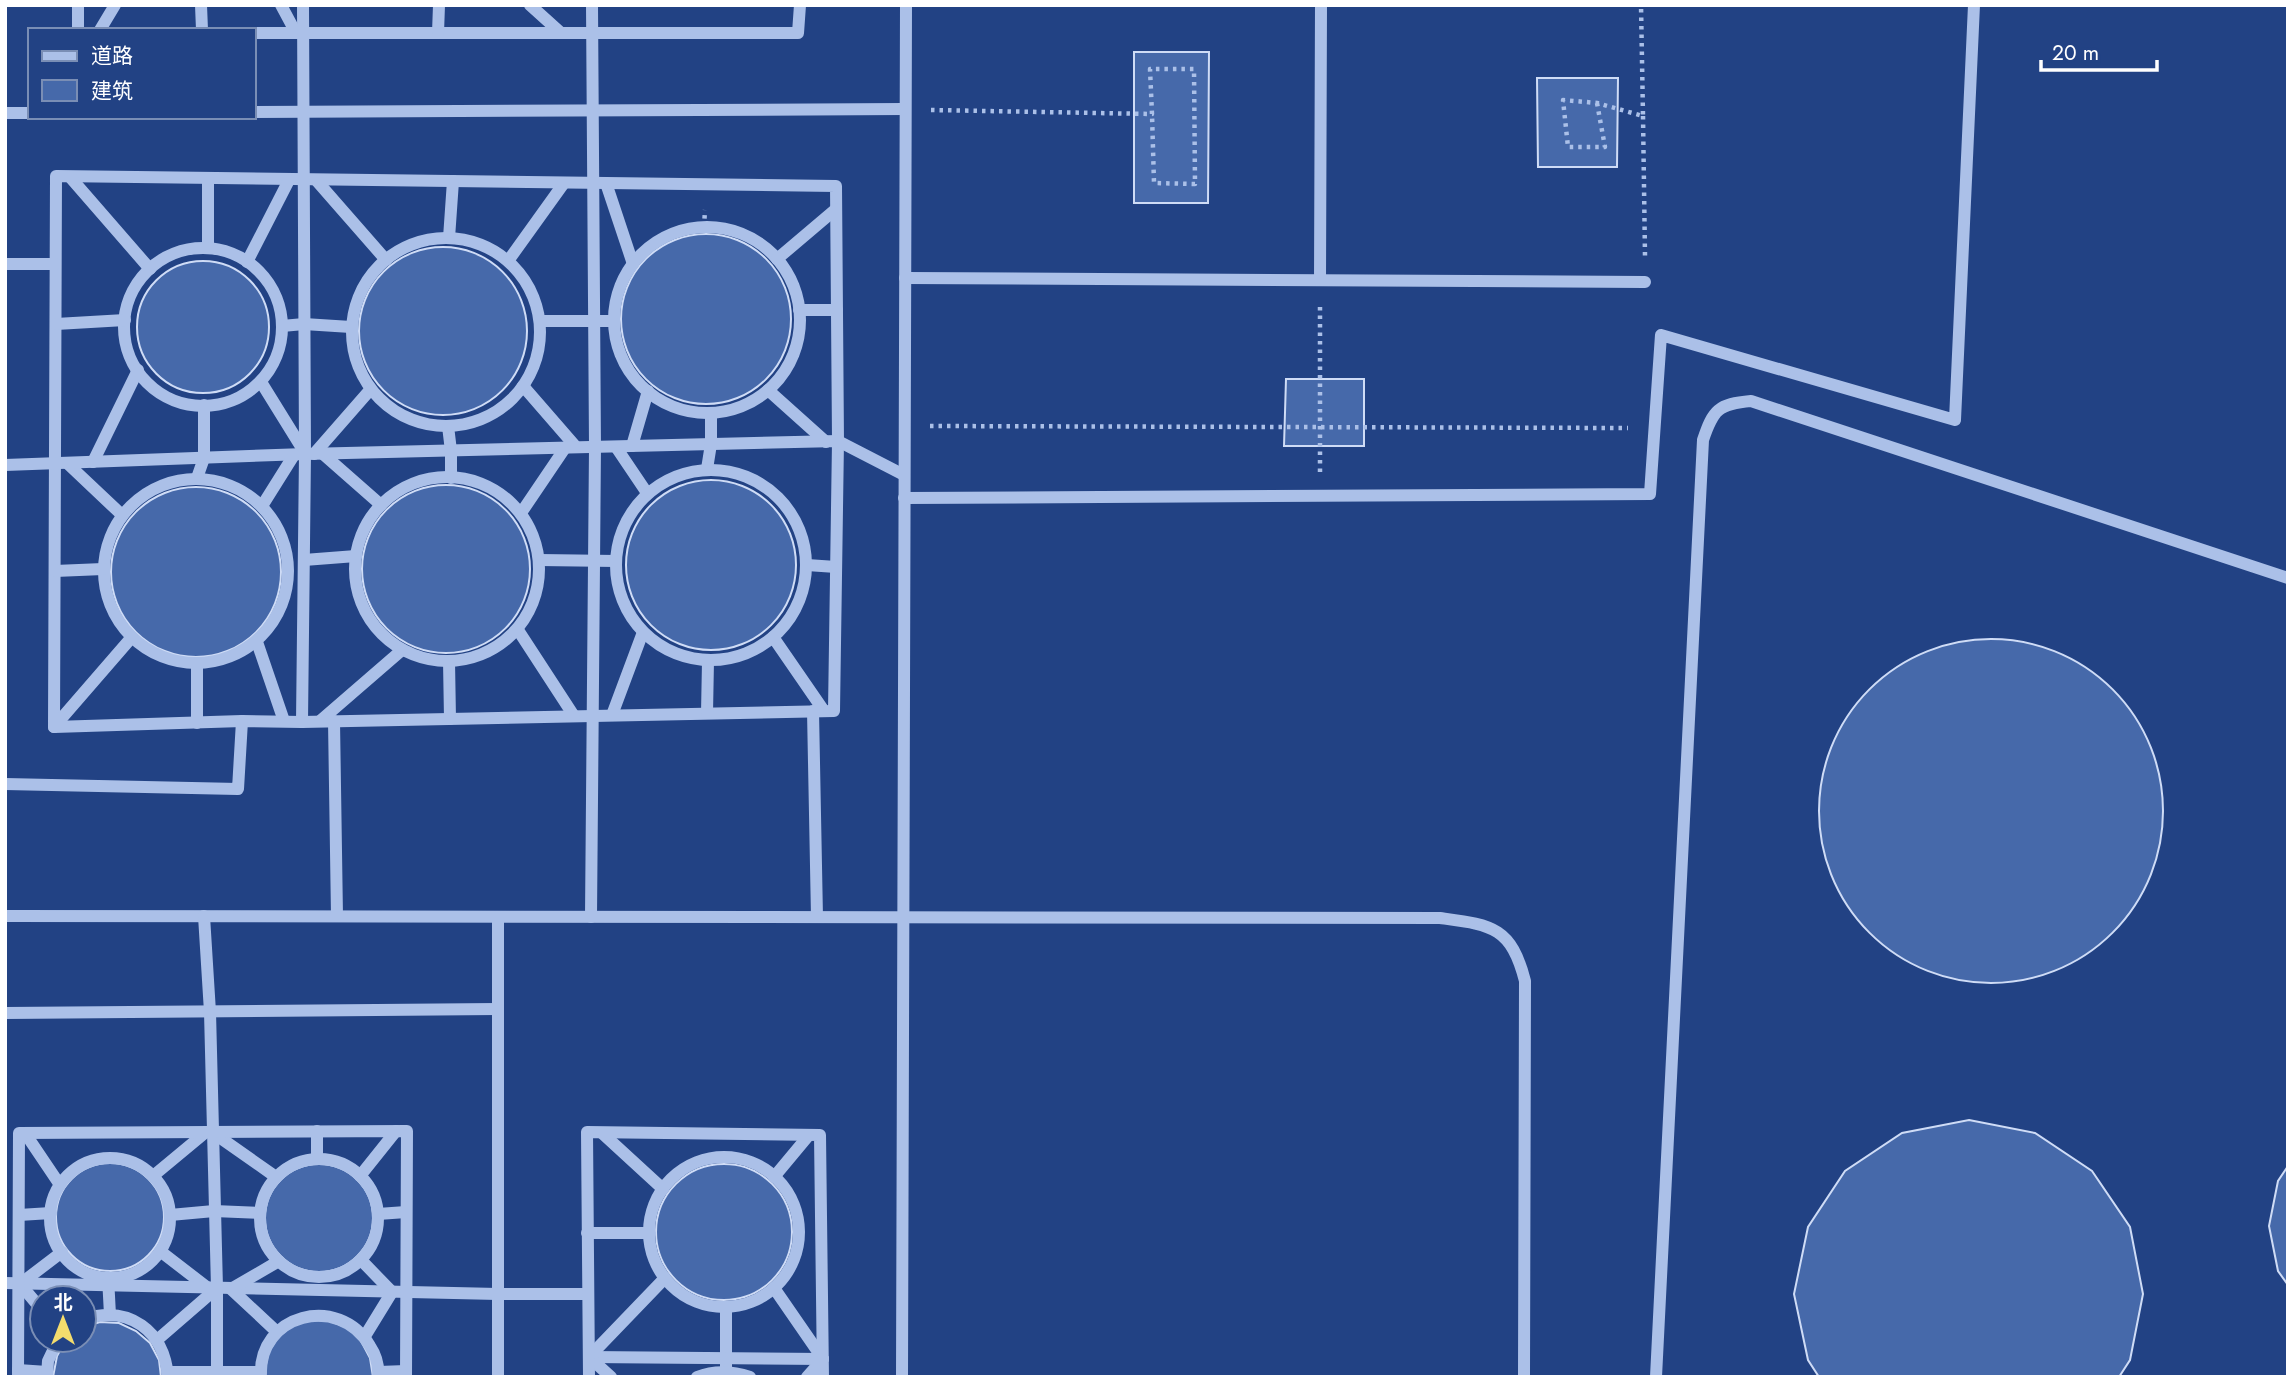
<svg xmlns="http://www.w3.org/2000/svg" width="2293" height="1382" viewBox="0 0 2293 1382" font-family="Jost,'Noto Sans SC',sans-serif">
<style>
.building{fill:#4669aa;stroke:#cfdcf6;stroke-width:2}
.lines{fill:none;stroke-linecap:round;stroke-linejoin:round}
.path{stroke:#abc0e8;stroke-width:4.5;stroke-dasharray:3.5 5;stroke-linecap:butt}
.minor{stroke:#abc0e8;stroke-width:12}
</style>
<rect width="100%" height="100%" fill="#224284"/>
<g class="building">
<polygon points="1134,52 1209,52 1208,203 1134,203"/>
<polygon points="1537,78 1618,78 1617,167 1538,167"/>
<circle cx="706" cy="319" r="85"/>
<circle cx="443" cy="331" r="84"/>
<circle cx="203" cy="327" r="66"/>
<polygon points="1286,379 1364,379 1364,446 1284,446"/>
<circle cx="711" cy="565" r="85"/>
<circle cx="446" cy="569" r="84"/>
<circle cx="196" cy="572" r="85"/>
<circle cx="1991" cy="811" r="172"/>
<polygon points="1969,1120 2035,1133 2092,1171 2130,1227 2143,1294 2130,1360 2119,1377 1819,1377 1808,1360 1794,1294 1808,1227 1845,1171 1902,1133"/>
<circle cx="110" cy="1217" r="54"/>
<circle cx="724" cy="1232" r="68"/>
<circle cx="319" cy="1218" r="54"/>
<polygon points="2288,1166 2288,1285 2278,1271 2269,1226 2278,1181"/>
<polygon points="311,1320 330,1321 348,1328 361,1341 370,1358 373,1377 264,1377 268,1353 278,1337 293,1325"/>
<polygon points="100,1322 119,1323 136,1331 150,1343 159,1360 161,1377 53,1377 57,1356 66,1340 84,1340 84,1327"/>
</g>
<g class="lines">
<g class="path">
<polyline points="1597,103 1605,147 1568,147 1563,100 1597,103 1643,116 1641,5"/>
<polyline points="931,110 1152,114 1150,69 1194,69 1195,184 1154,183 1152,114"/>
<polyline points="1643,116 1645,256"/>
<polyline points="704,227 705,210"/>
<polyline points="930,426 1628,428"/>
<polyline points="1320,472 1320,305"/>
</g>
<g class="minor">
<polyline points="201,5 202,30"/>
<polyline points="281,5 296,33"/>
<polyline points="530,5 561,33"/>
<polyline points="78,30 78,5"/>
<polyline points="100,30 115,5"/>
<polyline points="254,33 798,33 800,5"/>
<polyline points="438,33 439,5"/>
<polyline points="254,112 905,109"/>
<polyline points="5,113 30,113"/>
<polygon points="56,176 836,186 838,441 834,711 302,722 242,721 54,727"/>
<polyline points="70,177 150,269"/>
<polyline points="208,178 208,248"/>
<polyline points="316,180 386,260"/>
<polyline points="606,183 633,264"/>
<circle cx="707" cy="320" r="93"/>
<circle cx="446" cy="332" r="94"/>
<polyline points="449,238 453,181"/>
<circle cx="203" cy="327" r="79"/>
<polyline points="777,259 836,209"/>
<polyline points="508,261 564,183"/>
<polyline points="247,262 289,180"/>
<polyline points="5,264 55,264"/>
<polyline points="905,278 1645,282"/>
<polyline points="1320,280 1321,5"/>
<polyline points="799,310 837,310"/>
<polyline points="540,321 614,321"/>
<polyline points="56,324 125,320"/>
<polyline points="282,326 304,324 351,327"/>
<polyline points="261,382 305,453"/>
<polyline points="523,386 576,447"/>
<polyline points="768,390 826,442"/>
<polyline points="448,426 451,451 451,478"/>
<polyline points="632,446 648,391"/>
<polyline points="616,447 647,493"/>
<polyline points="314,454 370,390"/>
<polyline points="323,454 381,505"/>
<polyline points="93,462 138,370"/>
<polyline points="68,464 122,515"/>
<polyline points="5,465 305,454 838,441 904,475"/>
<polyline points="707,469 711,444 711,413"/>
<circle cx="711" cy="565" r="95"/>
<circle cx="447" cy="569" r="92"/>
<polyline points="197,478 204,458 204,405"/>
<circle cx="196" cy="571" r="92"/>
<polyline points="904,498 1650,494 1661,335 1955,420 1974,5"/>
<polyline points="262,506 294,455"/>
<polyline points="521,513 565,448"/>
<polyline points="304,560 356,556"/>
<polyline points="539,560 616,561"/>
<polyline points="807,565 836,567"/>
<polyline points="55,571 103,569"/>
<polyline points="518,630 574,716"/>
<polyline points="773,637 824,711"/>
<polyline points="257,642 284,721"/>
<polyline points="449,661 450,719"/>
<polyline points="813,711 817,917"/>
<polyline points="707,713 708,661"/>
<polyline points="612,715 643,632"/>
<polyline points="320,721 402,650"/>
<polyline points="334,721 337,916"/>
<polyline points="302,722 305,454 303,5"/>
<polyline points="197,723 197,664"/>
<polyline points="54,727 132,637"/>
<polyline points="5,784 238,789 242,721"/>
<path d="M5,916L1440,918C1491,925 1511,926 1525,981L1524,1377"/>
<polyline points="204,916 210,1012 217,1288 217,1377"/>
<polyline points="498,917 498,1377"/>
<polyline points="591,917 595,447 592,5"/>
<polyline points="5,1013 498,1009"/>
<polyline points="317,1131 317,1159"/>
<polyline points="212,1132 276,1177"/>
<polyline points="25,1133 60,1185"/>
<polyline points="602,1133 663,1189"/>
<circle cx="724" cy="1232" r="75"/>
<circle cx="110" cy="1218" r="60"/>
<circle cx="319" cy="1218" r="59"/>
<polyline points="153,1176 206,1132"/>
<polyline points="360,1176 396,1131"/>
<polyline points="774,1177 809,1135"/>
<polyline points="378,1214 406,1212"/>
<polyline points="19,1215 51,1213"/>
<polyline points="170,1215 214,1211 260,1213"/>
<polyline points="587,1233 650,1233"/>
<polyline points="160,1251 208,1288"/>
<polyline points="361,1260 392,1292 365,1336"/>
<polyline points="108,1277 110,1315"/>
<polyline points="5,1283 498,1294 587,1294"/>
<polyline points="774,1288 823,1359"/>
<polyline points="726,1307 726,1372"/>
<polyline points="42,1310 20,1284 62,1252"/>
<path d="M84,1319C129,1305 164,1330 168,1377"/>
<polyline points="277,1332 231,1289 279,1261"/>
<polyline points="157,1340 217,1288"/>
<polyline points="589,1357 823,1359"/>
<polyline points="589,1357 665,1278"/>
<polyline points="589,1357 611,1377"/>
<polyline points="18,1370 47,1372"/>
<polyline points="167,1372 261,1372"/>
<polyline points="379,1372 406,1371"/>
<polyline points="18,1377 19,1133 407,1131 406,1377"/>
<polyline points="47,1377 48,1361 58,1340"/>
<path d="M261,1377C257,1314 339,1293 370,1346C376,1355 379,1366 378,1377"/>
<polyline points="589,1377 587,1132 820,1135 823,1377"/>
<path d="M697,1377C715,1370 732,1371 750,1377"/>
<polyline points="807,1377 823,1359"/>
<polyline points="902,1377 906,5"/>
<path d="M1656,1377L1703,440C1713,410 1718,404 1751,401L2288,578"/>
</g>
</g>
<rect width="2293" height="1382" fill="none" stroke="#ffffff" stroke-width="14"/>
<rect x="28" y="28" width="228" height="91" fill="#224284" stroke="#7a8eb5" stroke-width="2"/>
<rect x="42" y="51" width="35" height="10" fill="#abc0e8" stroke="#7a8eb5" stroke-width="2"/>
<text x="91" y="63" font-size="21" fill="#ffffff">道路</text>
<rect x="42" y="80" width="35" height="21" fill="#4669aa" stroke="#7a8eb5" stroke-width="2"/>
<text x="91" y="98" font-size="21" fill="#ffffff">建筑</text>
<g transform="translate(63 1319)"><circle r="33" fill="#224284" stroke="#7a8eb5" stroke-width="2"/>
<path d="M0-5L12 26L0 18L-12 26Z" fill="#f4dc6d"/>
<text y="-10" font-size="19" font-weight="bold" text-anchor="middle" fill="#ffffff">北</text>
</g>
<path d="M2041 60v10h116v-10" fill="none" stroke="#ffffff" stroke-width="3.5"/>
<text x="2052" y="60" font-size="21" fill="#ffffff" stroke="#224284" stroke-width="5" paint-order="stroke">20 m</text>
</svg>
